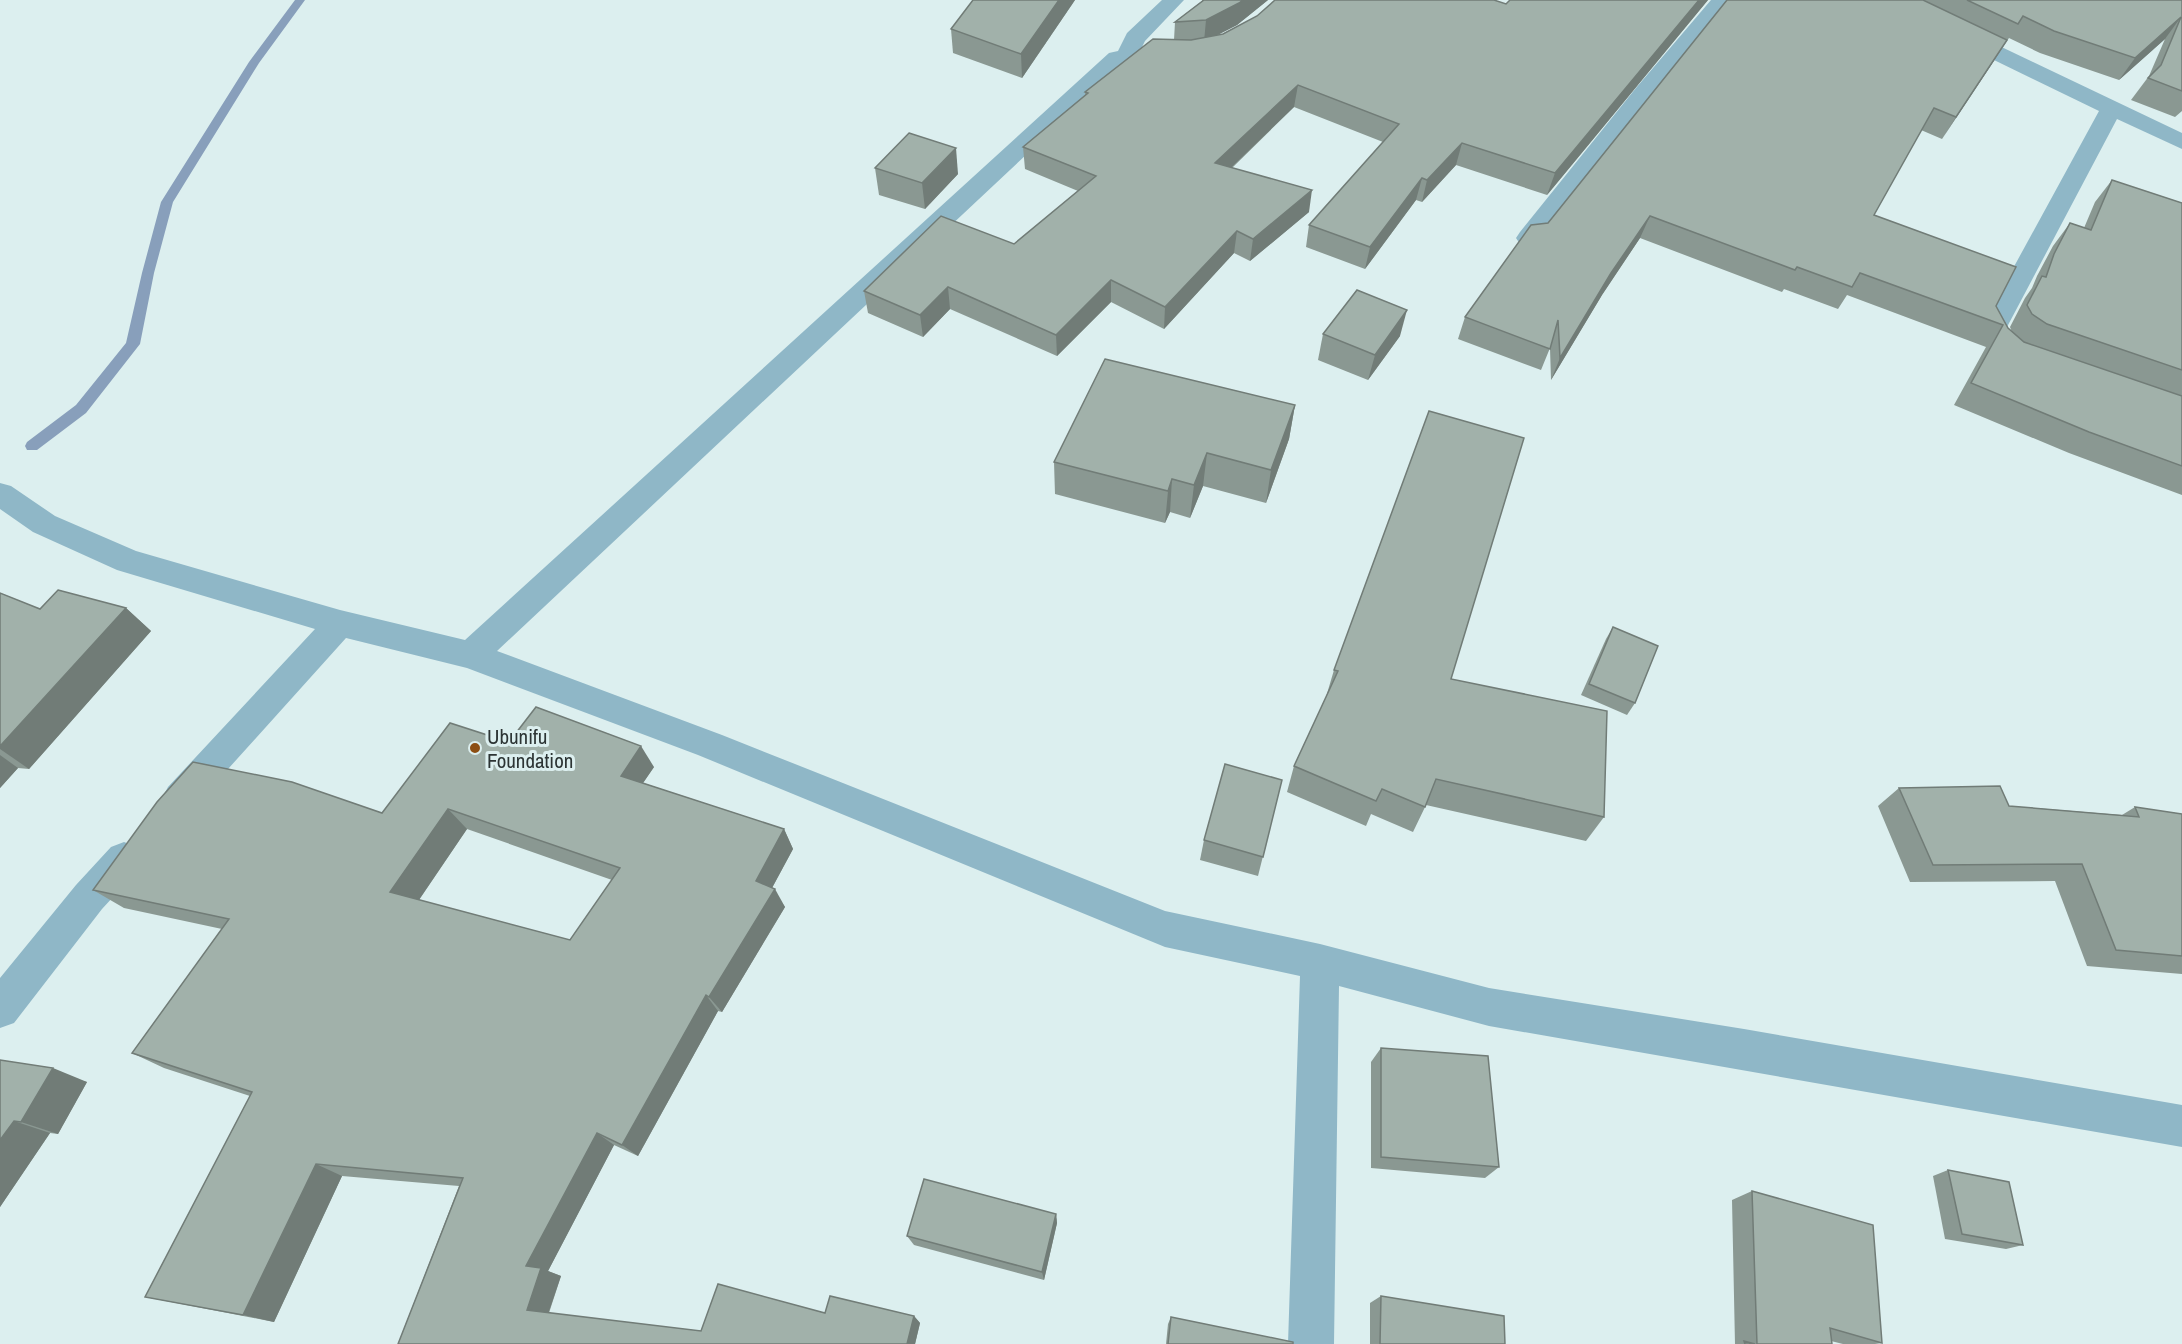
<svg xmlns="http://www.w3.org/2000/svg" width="2182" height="1344" viewBox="0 0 2182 1344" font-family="'Archivo Narrow',sans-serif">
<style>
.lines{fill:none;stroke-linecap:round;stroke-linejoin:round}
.stream{fill:#889fbb;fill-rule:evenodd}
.minor{fill:#8fb7c7;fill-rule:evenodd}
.wall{fill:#8a9892;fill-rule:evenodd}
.shaded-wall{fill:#717c77}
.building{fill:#a1b1aa;stroke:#717c77;stroke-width:1.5;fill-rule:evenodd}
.poi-dot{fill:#8c4e13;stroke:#dcefef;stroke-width:2}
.labels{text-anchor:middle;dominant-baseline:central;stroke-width:6;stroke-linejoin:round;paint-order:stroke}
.poi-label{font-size:21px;fill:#2c3434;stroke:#dcefef;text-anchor:start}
</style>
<rect width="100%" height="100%" fill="#dcefef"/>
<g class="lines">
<polygon class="stream" points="295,0 305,0 259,63 173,202 154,273 140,344 86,413 37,450 27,450 25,446 27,442 76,405 126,343 142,273 161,202 249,62"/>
<g class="minor">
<polygon points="1162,0 1184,0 1145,41 1142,47 1188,48 1191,53 1188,58 1139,59 1124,63 497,651 722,735 1165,911 1320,944 1489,988 1744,1029 2182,1105 2182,1147 1489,1026 1339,986 1334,1344 1288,1344 1300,976 1165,947 698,755 467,668 346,638 192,809 180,814 168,809 162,798 168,787 315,629 117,570 33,532 0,509 0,483 11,486 55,516 136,551 340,610 465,640 1109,53 1118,51 1127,33"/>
<polygon points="1711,0 1732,0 1652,98 1538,244 1529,246 1520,244 1516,238 1520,232 1636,88"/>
<path d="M1876,0H1903L2182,133V149L2117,119L2007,327L2026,350L2022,357C1999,363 1990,345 1981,327L2099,111L1879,4Z"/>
<polygon points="124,842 137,847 142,859 137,871 102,909 14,1023 0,1028 0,978 76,885 111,847"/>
</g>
</g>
<g class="wall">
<polygon points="973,0 1075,0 1022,78 953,53 951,29"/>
<polygon points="1202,0 1268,0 1237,25 1217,35 1506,4 1510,0 1708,0 1547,195 1456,165 1422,202 1416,200 1365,269 1306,247 1309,225 1383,142 1294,107 1232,168 1309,212 1250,261 1234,253 1164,329 1111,302 1057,356 950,309 923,337 868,313 864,291 1014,244 1078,191 1025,169 1023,147 1085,95 1085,92 1174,40 1175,22 1202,1"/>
<polygon points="1727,0 2182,0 2182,111 2175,117 2131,100 2149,76 2165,39 2119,80 2040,53 2009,38 1942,139 1921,130 1874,215 1996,306 2008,328 2012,332 2010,327 2025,298 2032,288 2037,276 2053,246 2070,223 2084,228 2095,202 2112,180 2182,203 2182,495 2069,453 1954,405 1986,347 1847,295 1838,309 1784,289 1782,292 1640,238 1602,295 1551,380 1550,348 1541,370 1458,339 1465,317 1548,223"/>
<polygon points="875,168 958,174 925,209 879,195"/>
<polygon points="1323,334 1400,336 1368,380 1318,360"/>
<polygon points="1295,405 1289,439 1266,503 1203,486 1190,518 1170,512 1165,523 1055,494 1054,462"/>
<polygon points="0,593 40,609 126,608 151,631 29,769 18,768 0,788"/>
<polygon points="1613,627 1635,703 1627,715 1581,695 1606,639"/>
<polygon points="1334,670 1451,679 1604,817 1586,841 1426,805 1413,832 1371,814 1366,826 1287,792 1294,766 1326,697"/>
<path d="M509,742L654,767L643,783L784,829L793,849L772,888L785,907L722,1012L718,1011L638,1156L614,1145L548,1271L561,1276L549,1313L701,1331L825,1313L914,1316L920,1323L915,1344H398L459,1186L342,1176L274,1322L145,1297L250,1096L164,1068L132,1053L222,929L124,908L93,890L382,813ZM467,829L612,880L570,940L419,900Z"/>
<polygon points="1282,780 1258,876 1200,860 1204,840"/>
<polygon points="1899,788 2009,806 2122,815 2135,807 2182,814 2182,974 2087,966 2055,881 1910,882 1878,806"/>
<polygon points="1381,1048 1499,1167 1485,1178 1371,1168 1371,1062"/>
<polygon points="0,1060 87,1082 58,1134 50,1133 0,1207"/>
<polygon points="1948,1170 2023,1245 2006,1249 1945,1239 1933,1176"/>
<polygon points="1752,1191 1882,1343 1875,1344 1843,1344 1831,1341 1832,1344 1733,1344 1735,1344 1732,1200"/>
<polygon points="1056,1214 1057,1223 1044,1280 914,1245 907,1236"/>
<polygon points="1381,1296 1505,1344 1370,1344 1370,1303"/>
<polygon points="1171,1317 1293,1344 1166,1344 1168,1324"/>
</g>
<g class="shaded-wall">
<polygon points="1059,0 1075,0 1022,78 1021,54"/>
<polygon points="1243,0 1268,0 1237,25 1204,42 1206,20"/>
<polygon points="1699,0 1708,0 1547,195 1555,173"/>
<polygon points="2181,17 2165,39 2119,80 2135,58"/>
<polygon points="2007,40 1993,62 1942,139 1956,117"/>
<polygon points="1298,85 1294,107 1213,185 1215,163"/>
<polygon points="1462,143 1456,165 1422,202 1427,180"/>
<polygon points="956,148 958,174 925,209 922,183"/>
<polygon points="1422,178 1416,200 1365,269 1370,247"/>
<polygon points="1312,190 1309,212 1250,261 1253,239"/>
<polygon points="1650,216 1640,238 1602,295 1551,380 1560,358 1611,273"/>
<polygon points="1237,231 1234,253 1164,329 1165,307"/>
<polygon points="1111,280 1111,302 1057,356 1056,335"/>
<polygon points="948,287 950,309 923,337 920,315"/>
<polygon points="1407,310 1400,336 1368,380 1375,355"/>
<polygon points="1295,405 1289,439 1266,503 1271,470"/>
<polygon points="1207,453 1203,486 1190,518 1194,485"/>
<polygon points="1172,479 1170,512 1165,523 1168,491"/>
<polygon points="126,608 151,631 29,769 0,749 0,746"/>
<polygon points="641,746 654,767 634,796 621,776"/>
<polygon points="0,755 18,768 0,788"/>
<polygon points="448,809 467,829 412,910 390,892"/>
<polygon points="784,829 793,849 766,899 756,881"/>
<polygon points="775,889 785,907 722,1012 709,997"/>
<polygon points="706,995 718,1011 638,1156 622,1145"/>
<polygon points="53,1068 87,1082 58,1134 21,1122"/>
<polygon points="14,1121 50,1133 0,1207 0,1140"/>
<polygon points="597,1133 614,1145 548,1271 561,1276 547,1317 527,1310 526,1266"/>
<polygon points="316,1164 342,1176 274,1322 243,1315"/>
<polygon points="1056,1214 1057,1223 1044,1280 1042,1272"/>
<polygon points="914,1316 920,1323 915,1344 907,1344"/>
</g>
<g class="building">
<polygon points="973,0 1059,0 1021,54 951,29"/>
<polygon points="1204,0 1243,0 1239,3 1206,20 1175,22"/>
<polygon points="1275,0 1494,0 1506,4 1510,0 1699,0 1555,173 1462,143 1427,180 1422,178 1370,247 1309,225 1399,124 1298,85 1215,163 1312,190 1253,239 1237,231 1165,307 1111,280 1056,335 948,287 920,315 864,291 941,216 1014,244 1096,176 1023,147 1088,93 1085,92 1153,39 1191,40 1223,34 1257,16"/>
<polygon points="1727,0 1923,0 2007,40 1956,117 1934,108 1874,215 2016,267 1996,306 2008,328 2024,342 2182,396 2182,466 2089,432 1971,383 2003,325 1860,273 1852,287 1797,267 1795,270 1650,216 1611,273 1560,358 1558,320 1550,349 1465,317 1531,225 1548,223"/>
<polygon points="1967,0 2182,0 2182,91 2148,78 2161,65 2181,17 2135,58 2054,31 2023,16 2018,24"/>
<polygon points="909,133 956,148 922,183 875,168"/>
<polygon points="2112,180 2182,203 2182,370 2047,324 2032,314 2027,305 2042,276 2046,277 2054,254 2070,223 2091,230"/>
<polygon points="1357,290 1407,310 1375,355 1323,334"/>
<polygon points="1105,359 1295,405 1271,470 1207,453 1194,485 1172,479 1168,491 1054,462"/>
<polygon points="1429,411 1524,438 1451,679 1607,711 1604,817 1436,779 1425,807 1382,789 1376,801 1294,766 1338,671 1334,670"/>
<polygon points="58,590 126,608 0,746 0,593 40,609"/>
<polygon points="1613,627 1658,646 1635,703 1589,684"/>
<path d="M536,707L641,746L621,776L784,829L756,881L775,889L709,997L706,995L622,1145L597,1133L526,1266L541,1268L527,1310L701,1331L718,1284L825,1313L830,1296L914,1316L907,1344H398L463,1178L316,1164L243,1315L145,1297L252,1092L132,1053L229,919L93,890L157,802L193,762L292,782L382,813L450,723L509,742ZM448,809L620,868L570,940L390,892Z"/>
<polygon points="1225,764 1282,780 1263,857 1204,840"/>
<polygon points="2000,786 2009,806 2139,817 2135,807 2182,814 2182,956 2116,950 2082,864 1933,865 1899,788"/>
<polygon points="1381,1048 1488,1056 1499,1167 1381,1157"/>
<polygon points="0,1060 53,1068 21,1122 14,1121 0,1140"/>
<polygon points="1948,1170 2009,1182 2023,1245 1962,1234"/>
<polygon points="924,1179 1056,1214 1042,1272 907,1236"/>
<polygon points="1752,1191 1873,1225 1882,1343 1830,1328 1832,1344 1757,1344"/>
<polygon points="1381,1296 1504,1316 1505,1344 1380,1344"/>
<polygon points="1171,1317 1293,1342 1293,1344 1168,1344"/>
<polygon points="1744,1341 1755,1344 1745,1344"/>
</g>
<circle class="poi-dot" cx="475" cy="748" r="6"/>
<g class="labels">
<g class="poi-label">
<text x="487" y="736">Ubunifu<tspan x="487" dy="24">Foundation</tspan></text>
</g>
</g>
</svg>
